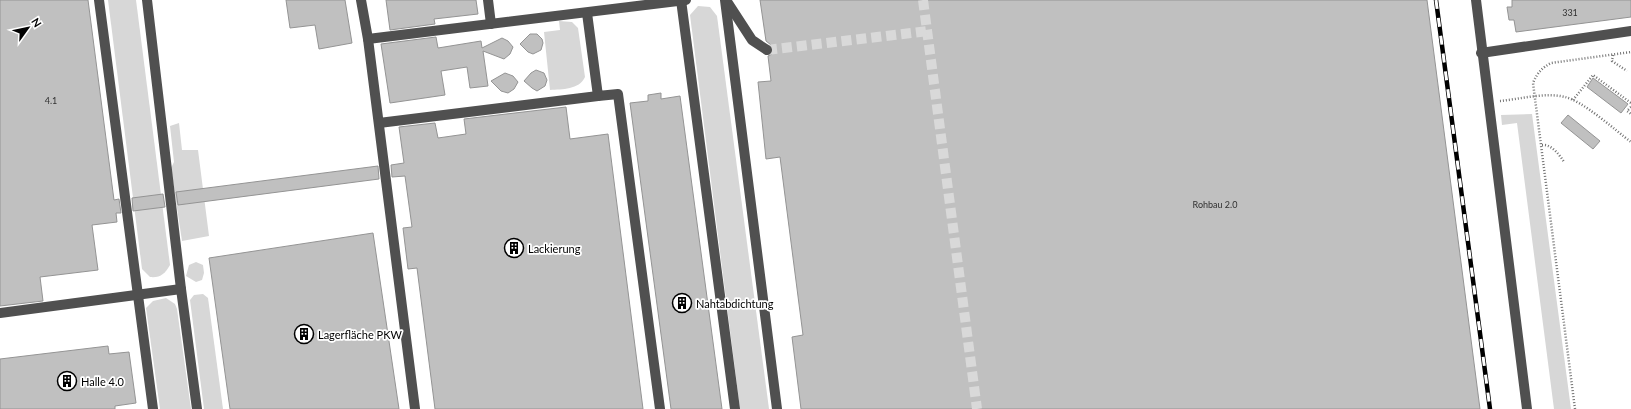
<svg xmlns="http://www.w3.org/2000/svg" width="1631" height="409" viewBox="0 0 1631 409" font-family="Lato,sans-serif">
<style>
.green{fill:#d7d7d7}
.building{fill:#c0c0c0;stroke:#949494}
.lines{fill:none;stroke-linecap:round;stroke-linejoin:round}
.minor-tunnel{stroke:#d9d9d9;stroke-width:10;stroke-dasharray:10 5;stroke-linecap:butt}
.path{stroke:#727272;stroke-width:2.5;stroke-dasharray:1 2;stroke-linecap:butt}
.minor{stroke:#505050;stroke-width:10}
.rail-casing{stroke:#000;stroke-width:4.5}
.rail{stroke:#fff;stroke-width:3;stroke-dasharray:9;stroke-linecap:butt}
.labels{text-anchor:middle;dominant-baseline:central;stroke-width:3.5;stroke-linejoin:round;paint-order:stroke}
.number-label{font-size:9px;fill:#303030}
.poi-label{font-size:11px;fill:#000;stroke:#fff;text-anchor:start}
</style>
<rect width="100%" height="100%" fill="#fff"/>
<g class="green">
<path d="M108,0H136L170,265C165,274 160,278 150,277L142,269Z"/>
<polygon points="698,6 710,7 717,16 769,409 740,409 690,15"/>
<path d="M559,21L572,22L578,28L585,77C579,90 562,89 550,90L544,32L560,30Z"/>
<polygon points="1532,114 1571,409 1554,409 1517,123 1502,125 1501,115"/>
<polygon points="179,123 182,150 198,150 209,236 182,241 171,168 174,162 170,126"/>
<polygon points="196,262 203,265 204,273 202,280 196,282 186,276 189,265"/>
<polygon points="203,294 208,298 223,409 204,409 190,300 194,295"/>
<polygon points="166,298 175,304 177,309 191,409 160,409 146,308 153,301"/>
</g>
<g class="building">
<polygon points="0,0 88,0 114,200 119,199 121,213 116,213 117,222 92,225 98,270 40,277 43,301 0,306"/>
<polygon points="286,0 345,0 352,43 319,49 315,25 290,28"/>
<polygon points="386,0 476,0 478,14 434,19 435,24 390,30"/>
<polygon points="760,0 1427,0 1480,409 801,409 792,337 803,335 780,157 766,159 758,82 771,81 768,56 772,54 773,50 771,45 766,41"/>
<polygon points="1512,0 1631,0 1631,17 1516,32 1514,20 1509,20 1507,7 1512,7"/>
<polygon points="530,34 537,34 542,39 543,43 541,50 533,54 528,52 520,44"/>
<polygon points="436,37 438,48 481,41 482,48 502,38 508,41 513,47 510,54 504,59 483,51 488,86 470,88 467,67 441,71 445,95 390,103 381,44"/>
<polygon points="536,70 544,73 547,80 545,86 537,91 532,88 524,81 531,73"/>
<polygon points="505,73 513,76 518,82 514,89 508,93 501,91 491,81"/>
<polygon points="1593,78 1628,104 1621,113 1587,87"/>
<polygon points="661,93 661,99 680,96 722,409 671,409 630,103 648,101 648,95"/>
<polygon points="566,107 570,139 608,134 643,409 435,409 417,268 408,269 403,228 412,227 405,176 392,177 391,165 404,163 399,127 435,123 438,138 466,134 464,119"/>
<polygon points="1568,115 1600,141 1593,149 1561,123"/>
<polygon points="378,166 379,179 178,205 176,192"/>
<polygon points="163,194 165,207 133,211 132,198"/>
<polygon points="373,233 399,409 230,409 209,258"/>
<polygon points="108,346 109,354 129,352 136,403 115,406 115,409 0,409 0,359"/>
</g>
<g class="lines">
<g class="minor-tunnel">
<polyline points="923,0 977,409"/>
<polyline points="767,50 928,31"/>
</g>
<g class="path">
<polyline points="1613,55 1612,61 1627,71"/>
<polyline points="1573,100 1593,75 1631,103"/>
<path d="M1500,101C1521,99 1545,92 1565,97C1583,101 1615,130 1631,142"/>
<polyline points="1631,107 1627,111 1631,114"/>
<path d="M1542,145C1551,144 1559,154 1564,162"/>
<path d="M1575,409L1533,83C1537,73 1542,68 1551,63L1631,52"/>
</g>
<g class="minor">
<polyline points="99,0 153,409"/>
<polyline points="147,0 181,289 197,409"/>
<polyline points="361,0 368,39 686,0"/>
<polyline points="488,0 491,24"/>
<polyline points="681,0 735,409"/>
<polyline points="725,0 777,409"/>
<polyline points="726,0 752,40 767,50"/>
<polyline points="1476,0 1527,409"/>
<polyline points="587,13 598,96 618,94 660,409"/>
<polyline points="368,39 415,409"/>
<polyline points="1481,53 1631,31"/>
<polyline points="379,123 598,96"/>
<polyline points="0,313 181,289"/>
</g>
<g class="rail-casing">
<polyline id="rail" points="1436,0 1490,409"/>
</g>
<use href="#rail" class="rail"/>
</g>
<defs>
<g id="building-ring" transform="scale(1)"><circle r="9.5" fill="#fff" stroke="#000" stroke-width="1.5"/><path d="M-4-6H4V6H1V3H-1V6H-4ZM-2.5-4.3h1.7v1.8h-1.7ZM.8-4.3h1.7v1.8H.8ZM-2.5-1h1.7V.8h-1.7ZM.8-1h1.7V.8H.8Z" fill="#000"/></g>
</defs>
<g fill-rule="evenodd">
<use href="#building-ring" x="514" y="248"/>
<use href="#building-ring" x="682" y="303"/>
<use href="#building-ring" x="304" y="334"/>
<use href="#building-ring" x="67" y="381"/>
</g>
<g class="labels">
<g class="number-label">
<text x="1570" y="12">331</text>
<text x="51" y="100">4.1</text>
<text x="1215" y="204">Rohbau 2.0</text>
</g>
<g class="poi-label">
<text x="528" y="248">Lackierung</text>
<text x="696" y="303">Nahtabdichtung</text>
<text x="318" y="334">Lagerfläche PKW</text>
<text x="81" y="381">Halle 4.0</text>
</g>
</g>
<g transform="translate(28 28) rotate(57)" stroke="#ffffff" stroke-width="3" paint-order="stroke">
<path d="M0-3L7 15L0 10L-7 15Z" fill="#000000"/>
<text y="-6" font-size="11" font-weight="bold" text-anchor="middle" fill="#000000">N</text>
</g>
</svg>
